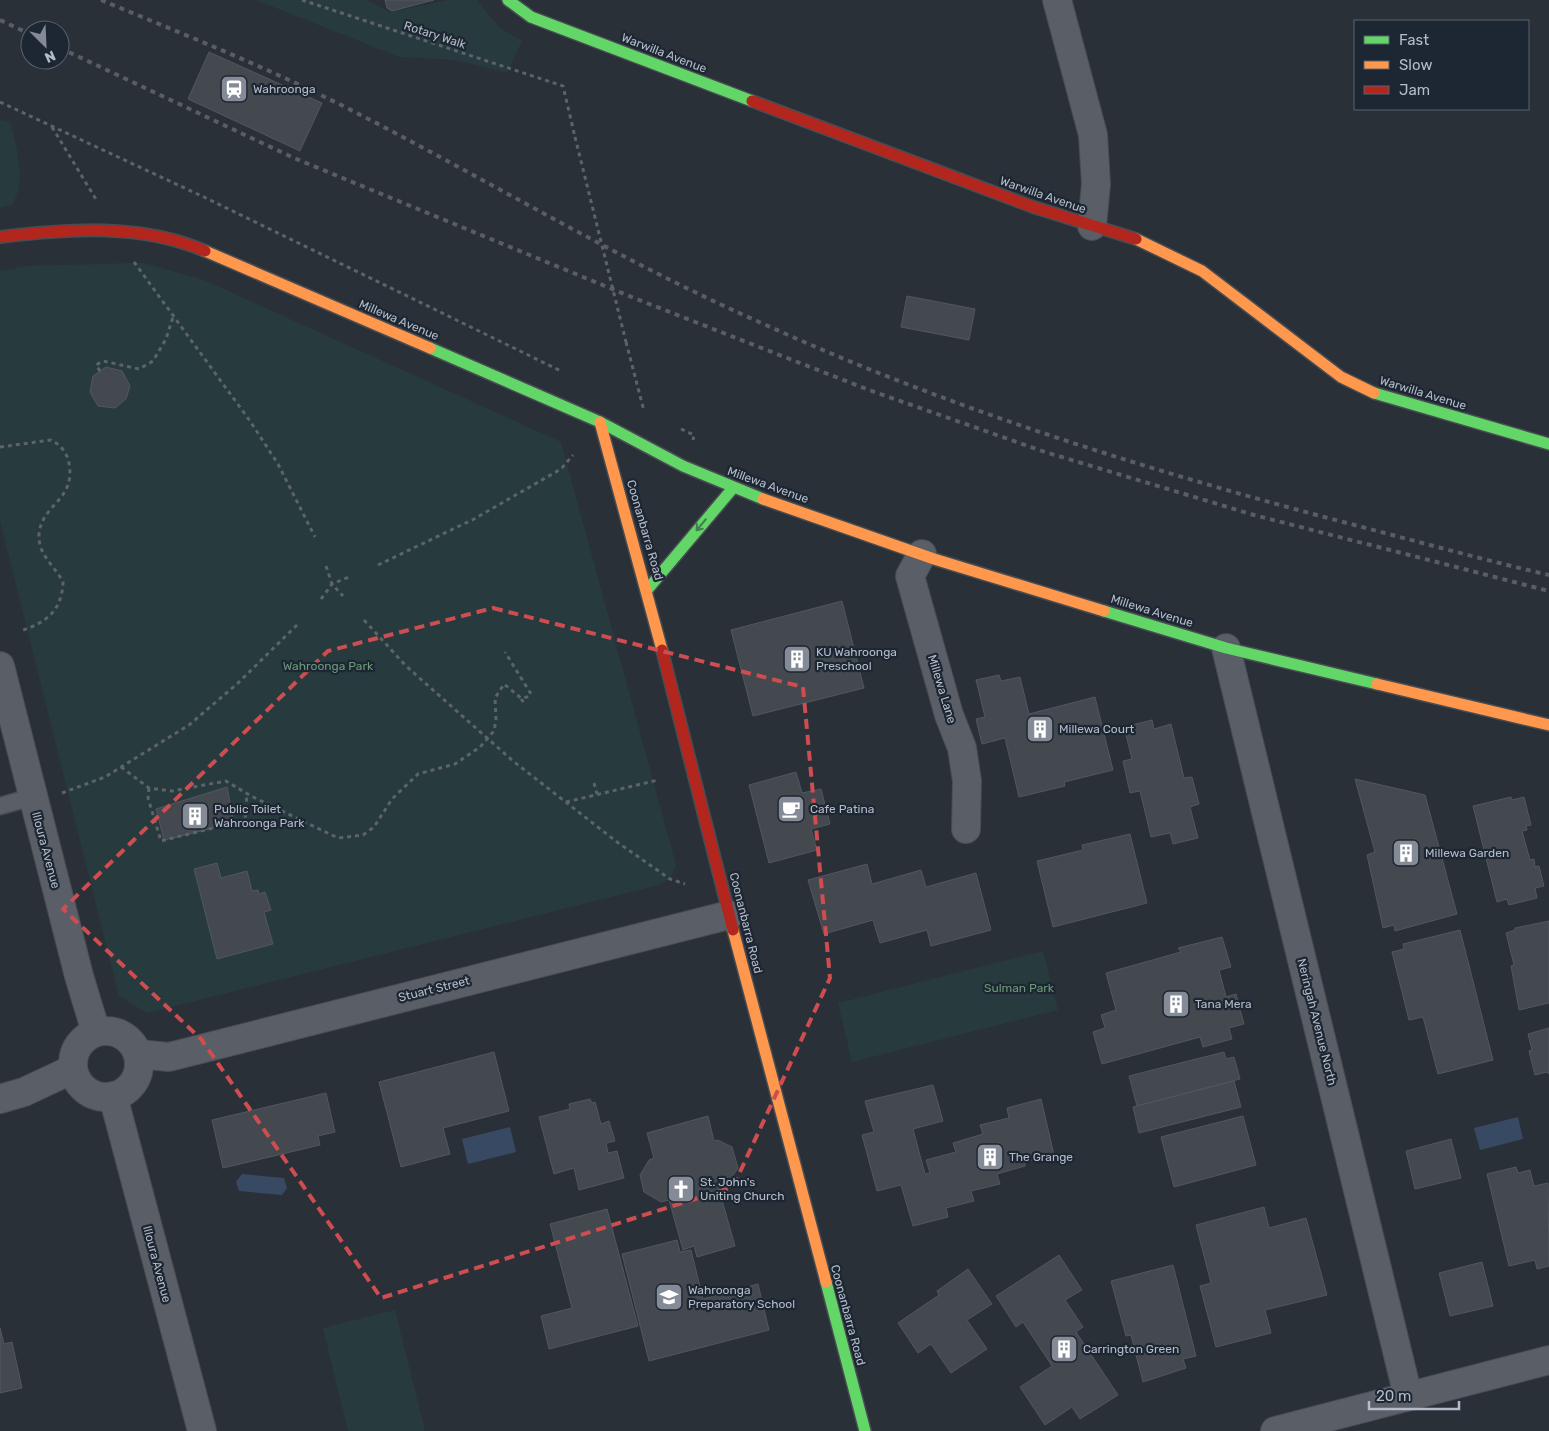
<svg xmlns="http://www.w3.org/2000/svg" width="1549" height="1431" viewBox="0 0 1549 1431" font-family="Rubik,sans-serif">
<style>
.green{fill:#273a3e}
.water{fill:#384963}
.building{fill:#444950;stroke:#52575f}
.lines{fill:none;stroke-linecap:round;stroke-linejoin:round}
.lane-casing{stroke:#484c53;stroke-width:19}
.street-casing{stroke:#484c53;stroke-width:30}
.fast-casing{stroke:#484c53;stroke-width:14}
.slow-casing{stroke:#484c53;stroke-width:14}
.jam-casing{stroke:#484c53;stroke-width:14}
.path{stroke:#5d636a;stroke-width:3;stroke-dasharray:4 4;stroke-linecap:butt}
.lane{stroke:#5a5e66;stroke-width:16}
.street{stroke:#5a5e66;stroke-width:28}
.fast{stroke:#63d668;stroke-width:11}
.slow{stroke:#ff974d;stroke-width:11}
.jam{stroke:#b3261e;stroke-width:11}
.rail{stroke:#595d64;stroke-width:4;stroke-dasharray:5 5;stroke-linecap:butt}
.path-bridge{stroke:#5d636a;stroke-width:3;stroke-dasharray:4 4;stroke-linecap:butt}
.oneway{stroke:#407e4e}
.marked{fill:none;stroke:#ce4d50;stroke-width:4;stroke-dasharray:10 6;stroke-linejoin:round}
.labels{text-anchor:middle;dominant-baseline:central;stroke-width:4.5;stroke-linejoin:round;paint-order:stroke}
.street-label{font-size:12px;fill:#b4bcc9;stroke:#1d2633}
.poi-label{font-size:12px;fill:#b4bcc9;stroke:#1d2633;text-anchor:start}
.park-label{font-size:12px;fill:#6b9a76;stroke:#1d2633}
</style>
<rect width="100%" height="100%" fill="#2a3038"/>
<g class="green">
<polygon points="256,0 366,0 390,12 448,0 477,0 500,28 522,41 507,73 456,60 399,57"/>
<path d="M0,120L10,122C17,147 27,181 12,205L0,208Z"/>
<polygon points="134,263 144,263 204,280 561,442 676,865 670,879 655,886 147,1013 119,996 0,521 0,271 26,266"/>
<polygon points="1043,951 1058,1010 852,1062 838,1003"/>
<polygon points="395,1310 425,1431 348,1431 323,1328"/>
</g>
<g class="water">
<polygon points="1518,1117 1523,1139 1480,1150 1474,1128"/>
<polygon points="510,1127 516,1152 468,1164 462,1139"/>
<polygon points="242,1174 284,1178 287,1188 282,1195 239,1191 236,1182"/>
</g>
<g class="building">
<polygon points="385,0 434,0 392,11 387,8"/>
<polygon points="209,52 322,103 300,151 188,99"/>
<polygon points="907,296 975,309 969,340 901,327"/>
<polygon points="106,367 122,371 130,386 126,399 115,408 98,406 90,392 93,376"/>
<polygon points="842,601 864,688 753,716 731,630"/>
<polygon points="999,675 1001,681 1020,677 1029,714 1095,697 1113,770 1064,782 1065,786 1019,797 1005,738 982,744 976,719 985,717 976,680"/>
<polygon points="1152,720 1154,729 1171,724 1184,778 1192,777 1199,804 1190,807 1198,838 1173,844 1170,833 1151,837 1140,791 1130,793 1123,761 1132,759 1124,727"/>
<polygon points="796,772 802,793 821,789 830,824 811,829 817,850 769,863 749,785"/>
<polygon points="1355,779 1425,795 1457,914 1395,931 1394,925 1383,928 1367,855 1375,852"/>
<polygon points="227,787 234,823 164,840 156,809"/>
<polygon points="1511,797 1512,800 1524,797 1531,825 1526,826 1527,830 1522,831 1530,860 1534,859 1535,867 1539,866 1544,886 1535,888 1537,898 1509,905 1507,899 1497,902 1473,806"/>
<polygon points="1130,834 1147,903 1053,927 1037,861 1083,850 1082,845"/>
<polygon points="217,863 221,878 247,871 252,891 258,890 259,894 265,892 271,910 264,912 273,944 217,959 194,869"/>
<polygon points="867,864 872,884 921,870 926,887 976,873 991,930 931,946 927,930 880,943 873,920 824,934 808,880"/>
<polygon points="1549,921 1549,1003 1519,1010 1511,966 1514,965 1506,933 1515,930 1515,928"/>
<polygon points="1460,930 1493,1060 1438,1074 1423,1017 1409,1020 1392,952 1404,949 1403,944"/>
<polygon points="1222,937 1231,967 1219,970 1226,997 1236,994 1244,1024 1229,1028 1232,1039 1203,1047 1200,1037 1102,1064 1093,1032 1105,1028 1101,1015 1116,1010 1106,973 1181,952 1178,948"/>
<polygon points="1549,1028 1549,1074 1547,1072 1535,1075 1529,1051 1532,1050 1528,1034"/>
<polygon points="494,1052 509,1111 443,1128 450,1154 401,1167 379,1082"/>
<polygon points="1224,1052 1226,1059 1234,1057 1240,1079 1137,1106 1129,1076"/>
<polygon points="1234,1081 1241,1107 1139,1133 1133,1107"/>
<polygon points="933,1085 943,1121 913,1129 925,1174 930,1173 926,1160 956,1152 953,1143 983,1134 980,1125 1009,1118 1007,1108 1041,1099 1054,1155 1025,1162 1025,1166 997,1174 1000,1184 971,1191 974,1201 946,1208 948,1217 913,1226 901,1185 877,1191 862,1135 874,1132 865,1101"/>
<polygon points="326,1093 335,1132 318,1136 320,1145 223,1168 212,1120"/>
<polygon points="590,1099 592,1103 595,1102 601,1124 609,1121 615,1141 606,1143 608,1153 617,1151 624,1178 579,1190 574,1168 554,1174 539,1117 570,1109 569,1104"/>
<polygon points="708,1116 714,1141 718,1140 732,1147 738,1168 728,1183 718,1186 735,1246 697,1257 694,1246 683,1250 669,1200 661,1202 644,1192 640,1175 649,1160 654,1158 647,1133"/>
<polygon points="1243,1116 1256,1165 1174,1187 1161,1137"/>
<polygon points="1451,1139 1461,1178 1415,1189 1406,1151"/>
<polygon points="1516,1167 1518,1173 1530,1170 1534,1186 1548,1183 1549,1266 1537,1269 1535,1260 1509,1266 1487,1174"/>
<polygon points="1264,1207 1269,1228 1306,1218 1327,1295 1265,1310 1271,1333 1216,1347 1200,1286 1211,1283 1196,1225"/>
<polygon points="607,1209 638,1326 549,1349 541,1316 572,1308 550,1224"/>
<polygon points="677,1240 680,1252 691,1250 703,1299 758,1284 769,1330 649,1361 622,1254"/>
<polygon points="1059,1255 1082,1290 1065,1300 1083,1327 1076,1332 1118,1395 1080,1419 1072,1407 1045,1425 1020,1387 1052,1366 1023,1322 1016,1327 996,1296"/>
<polygon points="1482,1262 1493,1306 1450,1316 1439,1273"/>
<polygon points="1173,1265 1196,1356 1183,1359 1186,1368 1143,1382 1131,1335 1126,1336 1111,1281"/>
<polygon points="968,1269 992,1304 967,1320 987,1349 951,1373 931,1344 918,1353 898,1323 939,1295 937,1291"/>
<polygon points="0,1328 4,1344 12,1342 22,1388 0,1393"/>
</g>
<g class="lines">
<g class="lane-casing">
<polyline id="lane" points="0,806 32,797"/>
</g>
<g class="street-casing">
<g id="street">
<polyline points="1057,0 1093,135 1096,184 1092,226"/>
<polyline points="922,554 910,576 949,715 962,748 967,781 966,829"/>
<polyline points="1226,648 1408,1396"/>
<polyline points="0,666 79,976 96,1032"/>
<circle cx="106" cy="1064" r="33"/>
<polyline points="138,1054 169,1057 729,915"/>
<polyline points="113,1096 202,1431"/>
<polyline points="0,1099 24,1092 73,1069"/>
<polyline points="1275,1431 1549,1360"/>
</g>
</g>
<g class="fast-casing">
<g id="fast">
<polyline points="508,0 531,17 752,101"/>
<polyline points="430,348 600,422 683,466 763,499"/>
<polyline points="1374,393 1549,444"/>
<polyline points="647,590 733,488"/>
<polyline points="1104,611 1226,648 1377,684"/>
<polyline points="826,1282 865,1431"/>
</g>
</g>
<g class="slow-casing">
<g id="slow">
<polyline points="1136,239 1202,271 1341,377 1374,393"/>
<polyline points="205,251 430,348"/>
<polyline points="600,422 662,650"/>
<polyline points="763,499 934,559 1104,611"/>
<polyline points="1377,684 1549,725"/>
<polyline points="733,930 826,1282"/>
</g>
</g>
<g class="jam-casing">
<g id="jam">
<polyline points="752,101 1033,207 1136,239"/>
<path d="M0,237C68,229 141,223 205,251"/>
<polyline points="662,650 733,930"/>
</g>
</g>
<g class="path">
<polyline points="302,0 563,86 575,137"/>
<polyline points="0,102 206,198 561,371"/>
<polyline points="52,127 97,201"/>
<polyline points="134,262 250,421 278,464 315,537"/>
<polyline points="626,342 644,411"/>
<polyline points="100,371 96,365 103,361 139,369 153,361 166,339 173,317"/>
<polyline points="681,429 694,435 693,440"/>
<path d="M0,447L51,440C61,445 67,453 69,463C76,501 41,504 39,535C38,555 55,566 63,582C62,611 46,623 20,631"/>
<polyline points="378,565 474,519 561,469 573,455"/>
<polyline points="326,566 332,584 343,596"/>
<polyline points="321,599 332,584 349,577"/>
<polyline points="364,620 406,666 513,761 617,842 670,879 685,884"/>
<polyline points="521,699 526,705"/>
<polyline points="121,767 149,788 172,791 226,781 251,796 338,838 363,835 374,827 392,799 418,774 455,764 480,747 494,731 496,720 495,698 504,684 521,698 527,697 531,694 505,652"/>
<polyline points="594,783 597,794"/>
<polyline points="149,788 148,798 161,841 245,820 247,794"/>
<polyline points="62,793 105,777 189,725 237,684 299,623"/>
<polyline points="566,802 658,780"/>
</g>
<use href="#lane" class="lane"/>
<use href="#street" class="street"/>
<use href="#fast" class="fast"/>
<use href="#slow" class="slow"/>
<use href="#jam" class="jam"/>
<g class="rail">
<path d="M101,0C183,34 266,67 345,107C483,177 615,258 757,321C945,407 1143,469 1343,522C1412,540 1480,559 1549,575"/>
<polyline points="0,20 30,34"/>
<polyline points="60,48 294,158 634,298 869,390 1045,452 1254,515 1549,591"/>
</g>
<polyline class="path-bridge" points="575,137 626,342"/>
</g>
<defs><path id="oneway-shaft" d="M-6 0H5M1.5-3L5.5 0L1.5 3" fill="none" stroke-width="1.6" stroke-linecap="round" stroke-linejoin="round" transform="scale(1.25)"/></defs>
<use class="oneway" href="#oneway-shaft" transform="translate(701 525) rotate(130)"/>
<path class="marked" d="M493,608L803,687L830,978L733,1187L381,1298L201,1039L63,909L328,651Z"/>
<defs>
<g id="station-square" transform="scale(1.4375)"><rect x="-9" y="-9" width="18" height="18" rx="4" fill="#848b96" stroke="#1d2633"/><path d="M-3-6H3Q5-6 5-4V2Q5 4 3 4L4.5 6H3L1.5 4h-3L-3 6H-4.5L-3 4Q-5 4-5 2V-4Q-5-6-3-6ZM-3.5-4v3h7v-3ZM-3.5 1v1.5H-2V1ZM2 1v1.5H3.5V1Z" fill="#fff"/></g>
<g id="building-square" transform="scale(1.4375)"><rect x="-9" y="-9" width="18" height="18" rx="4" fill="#848b96" stroke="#1d2633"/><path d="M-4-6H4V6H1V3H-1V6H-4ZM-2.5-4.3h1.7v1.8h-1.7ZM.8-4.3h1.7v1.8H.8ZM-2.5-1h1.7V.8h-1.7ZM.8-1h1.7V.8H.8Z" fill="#fff"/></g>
<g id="cafe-square" transform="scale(1.4375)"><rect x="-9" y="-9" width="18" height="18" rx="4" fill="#848b96" stroke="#1d2633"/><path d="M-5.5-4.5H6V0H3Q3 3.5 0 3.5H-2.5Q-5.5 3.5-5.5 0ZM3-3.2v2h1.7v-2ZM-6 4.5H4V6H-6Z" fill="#fff"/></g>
<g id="church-square" transform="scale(1.4375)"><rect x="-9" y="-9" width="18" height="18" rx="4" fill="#848b96" stroke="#1d2633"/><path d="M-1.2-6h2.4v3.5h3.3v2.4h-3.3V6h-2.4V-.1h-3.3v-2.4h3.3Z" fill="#fff"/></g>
<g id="school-square" transform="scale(1.4375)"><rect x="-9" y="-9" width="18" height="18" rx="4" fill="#848b96" stroke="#1d2633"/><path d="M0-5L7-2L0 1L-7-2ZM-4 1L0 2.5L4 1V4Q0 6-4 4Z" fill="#fff"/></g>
</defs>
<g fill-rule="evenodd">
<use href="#station-square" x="234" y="89"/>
<use href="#building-square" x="797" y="659"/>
<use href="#building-square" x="1040" y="729"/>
<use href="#cafe-square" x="791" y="809"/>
<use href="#building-square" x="195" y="816"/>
<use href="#building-square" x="1406" y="853"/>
<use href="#building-square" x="1176" y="1004"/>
<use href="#building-square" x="990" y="1157"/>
<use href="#church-square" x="681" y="1189"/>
<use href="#school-square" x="669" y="1297"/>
<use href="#building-square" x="1064" y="1349"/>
</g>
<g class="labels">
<g class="street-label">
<text transform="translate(435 35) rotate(18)">Rotary Walk</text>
<text transform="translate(664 53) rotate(21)">Warwilla Avenue</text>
<text transform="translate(1043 195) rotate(19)">Warwilla Avenue</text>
<text transform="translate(399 320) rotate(23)">Millewa Avenue</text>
<text transform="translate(1423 393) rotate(17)">Warwilla Avenue</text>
<text transform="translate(768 485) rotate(20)">Millewa Avenue</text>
<text transform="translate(645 530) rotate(74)">Coonanbarra Road</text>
<text transform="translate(1152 611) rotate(17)">Millewa Avenue</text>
<text transform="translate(942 689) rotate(73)">Millewa Lane</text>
<text transform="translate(46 850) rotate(75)">Illoura Avenue</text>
<text transform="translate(746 923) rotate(76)">Coonanbarra Road</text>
<text transform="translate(434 989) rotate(-14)">Stuart Street</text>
<text transform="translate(1317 1022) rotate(76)">Neringah Avenue North</text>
<text transform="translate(157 1264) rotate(75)">Illoura Avenue</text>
<text transform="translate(848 1315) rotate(75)">Coonanbarra Road</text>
</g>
<g class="poi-label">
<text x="253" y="89">Wahroonga</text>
<text x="816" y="652">KU Wahroonga<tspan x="816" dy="14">Preschool</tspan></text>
<text x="1059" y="729">Millewa Court</text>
<text x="214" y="809">Public Toilet<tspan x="214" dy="14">Wahroonga Park</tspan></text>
<text x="810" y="809">Cafe Patina</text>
<text x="1425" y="853">Millewa Garden</text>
<text x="1195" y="1004">Tana Mera</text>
<text x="1009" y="1157">The Grange</text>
<text x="700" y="1182">St. John's<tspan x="700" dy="14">Uniting Church</tspan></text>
<text x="688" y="1290">Wahroonga<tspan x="688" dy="14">Preparatory School</tspan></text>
<text x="1083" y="1349">Carrington Green</text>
</g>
<g class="park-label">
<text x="328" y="666">Wahroonga Park</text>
<text x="1019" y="988">Sulman Park</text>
</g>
</g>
<rect x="1354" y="20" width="175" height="90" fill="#1d2633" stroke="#59626f"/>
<rect x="1364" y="36" width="25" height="8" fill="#63d668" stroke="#59626f"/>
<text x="1399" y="45" font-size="15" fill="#b4bcc9">Fast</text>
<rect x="1364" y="61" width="25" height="8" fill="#ff974d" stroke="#59626f"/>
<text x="1399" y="70" font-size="15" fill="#b4bcc9">Slow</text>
<rect x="1364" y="86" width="25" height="8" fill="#b3261e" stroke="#59626f"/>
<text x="1399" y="95" font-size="15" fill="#b4bcc9">Jam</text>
<g transform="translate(45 45) rotate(156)"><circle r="24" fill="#1d2633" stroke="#59626f"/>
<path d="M0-4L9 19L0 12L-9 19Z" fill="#848b96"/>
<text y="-8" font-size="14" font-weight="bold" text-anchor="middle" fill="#b4bcc9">N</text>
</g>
<path d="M1369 1401v8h90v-8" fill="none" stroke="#b4bcc9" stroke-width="2.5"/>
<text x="1376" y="1401" font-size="15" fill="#b4bcc9" stroke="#1d2633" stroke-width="4" paint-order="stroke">20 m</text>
</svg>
